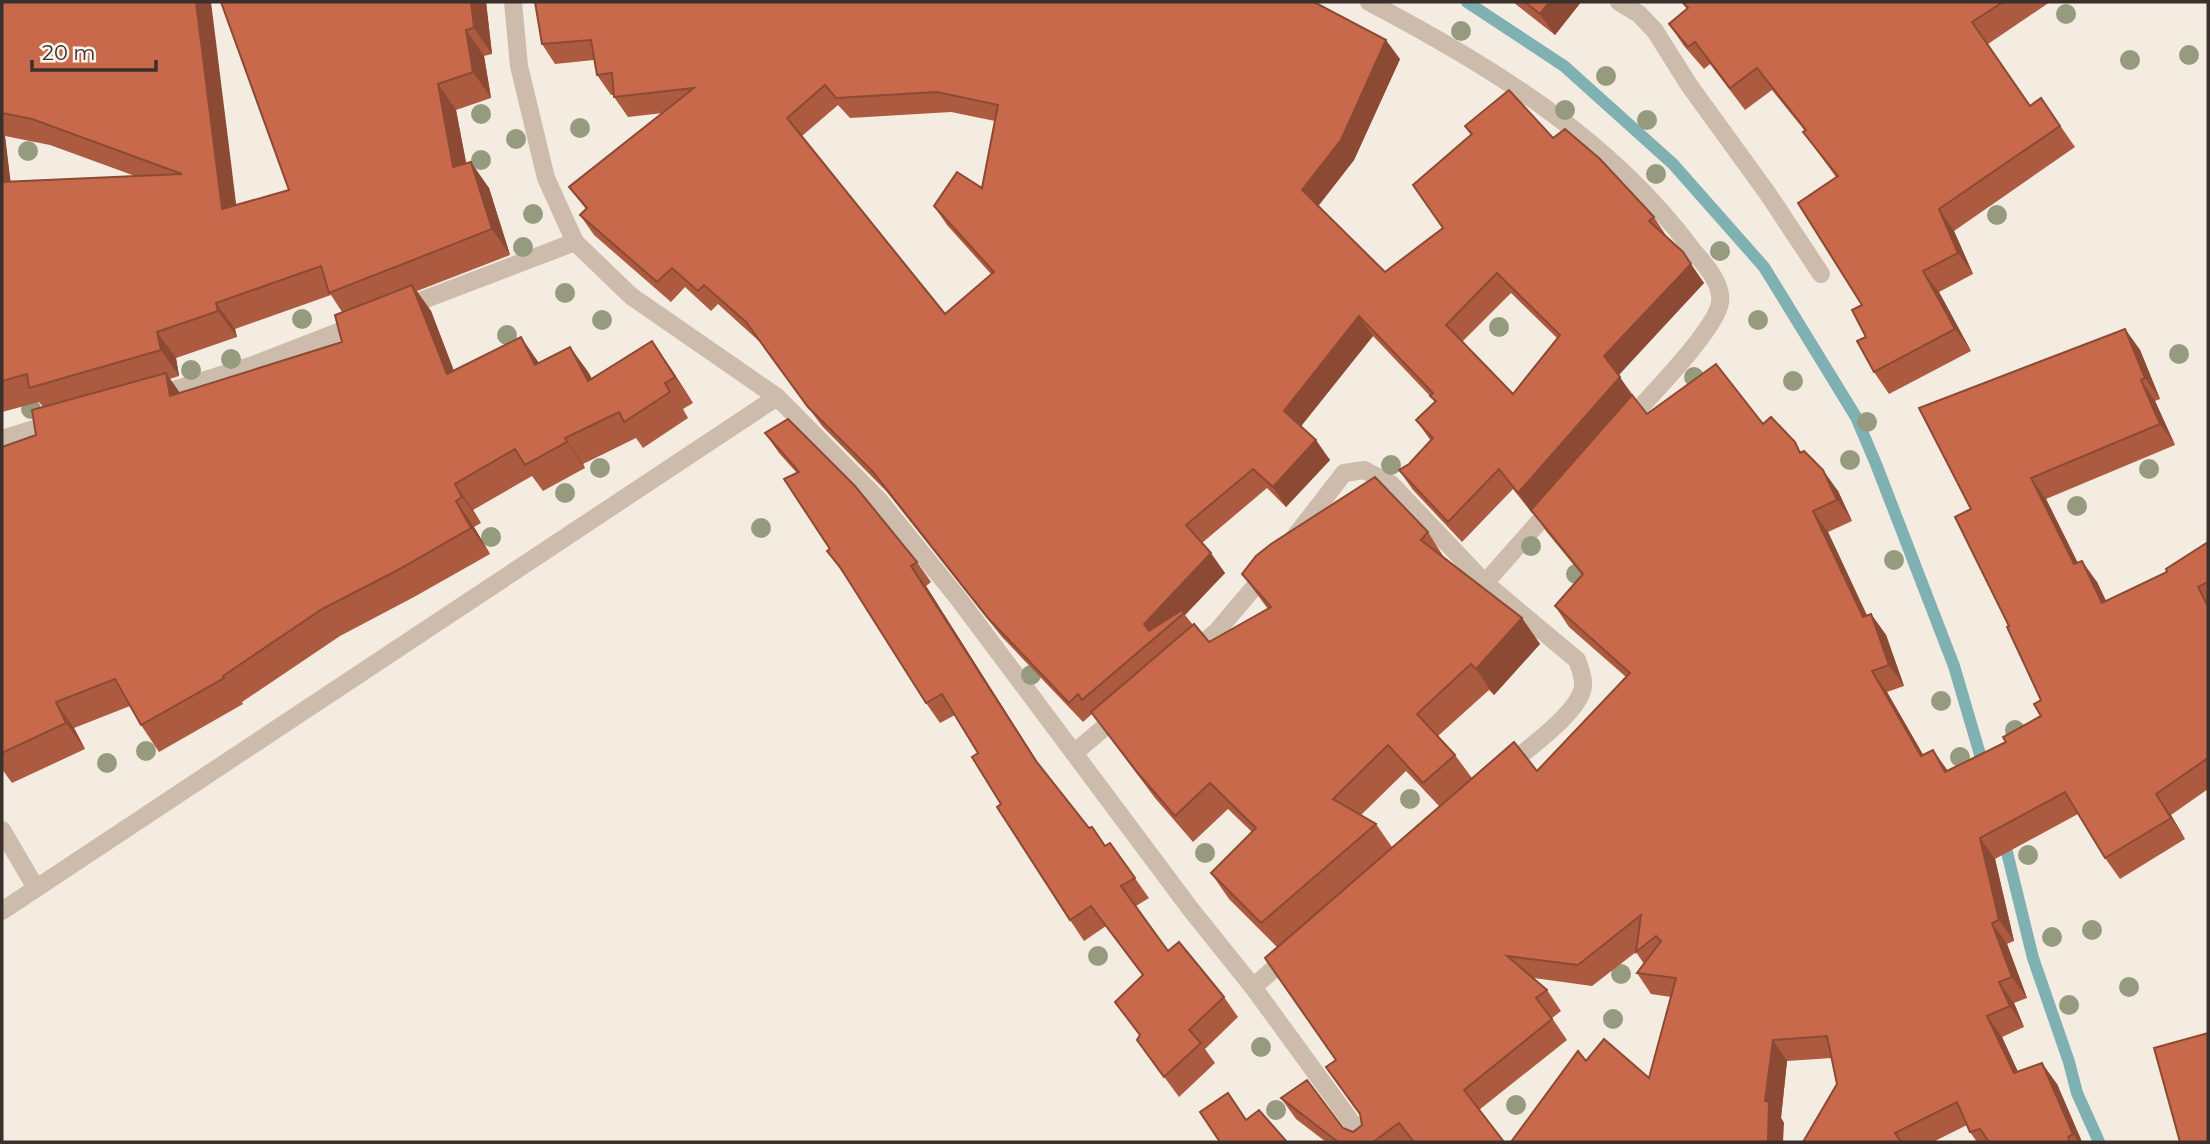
<svg xmlns="http://www.w3.org/2000/svg" width="2210" height="1144" viewBox="0 0 2210 1144" font-family="Montserrat,sans-serif">
<style>
.lines{fill:none;stroke-linecap:round;stroke-linejoin:round}
.stream{stroke:#7fb0b2;stroke-width:12}
.street{stroke:#cdbbac;stroke-width:18}
.tree{fill:#969b7f}
.wall{fill:#ac5a40;fill-rule:evenodd}
.shaded-wall{fill:#8c4a34}
.building{fill:#c8694b;stroke:#8c4a34;stroke-width:2;fill-rule:evenodd}
</style>
<rect width="100%" height="100%" fill="#f4ebe1"/>
<g class="lines">
<g class="stream">
<polyline points="1467,2 1564,66 1673,164 1764,267 1856,417 1876,464 1954,666 1984,768"/>
<polyline points="2003,836 2033,958 2069,1062 2077,1093 2099,1142"/>
</g>
<g class="street">
<polyline points="513,2 519,66 546,178 575,242 631,296 777,397 878,499 958,598 1192,911 1253,987 1366,1142"/>
<path d="M1369,2C1489,65 1609,138 1691,248C1703,263 1723,282 1720,303C1715,331 1647,399 1626,423"/>
<polyline points="1619,2 1639,14 1655,31 1689,85 1768,194 1821,274"/>
<polyline points="402,308 575,242"/>
<polyline points="154,396 253,365 359,324"/>
<polyline points="2,439 56,422"/>
<polyline points="1293,539 1344,473 1364,470 1391,484 1485,583 1554,505"/>
<path d="M1485,583L1577,660C1580,669 1584,677 1583,686C1581,712 1524,751 1505,768"/>
<polyline points="1191,653 1217,631 1267,572"/>
<polyline points="1074,753 1119,715"/>
<polyline points="2,830 36,888"/>
<polyline points="2,911 777,397"/>
<polyline points="1253,987 1291,954"/>
</g>
</g>
<g class="tree">
<circle cx="2066" cy="14" r="10"/>
<circle cx="1461" cy="31" r="10"/>
<circle cx="2189" cy="55" r="10"/>
<circle cx="2130" cy="60" r="10"/>
<circle cx="1606" cy="76" r="10"/>
<circle cx="1565" cy="110" r="10"/>
<circle cx="481" cy="114" r="10"/>
<circle cx="1647" cy="120" r="10"/>
<circle cx="580" cy="128" r="10"/>
<circle cx="516" cy="139" r="10"/>
<circle cx="28" cy="151" r="10"/>
<circle cx="481" cy="160" r="10"/>
<circle cx="1656" cy="174" r="10"/>
<circle cx="533" cy="214" r="10"/>
<circle cx="1997" cy="215" r="10"/>
<circle cx="523" cy="247" r="10"/>
<circle cx="1720" cy="251" r="10"/>
<circle cx="565" cy="293" r="10"/>
<circle cx="302" cy="319" r="10"/>
<circle cx="602" cy="320" r="10"/>
<circle cx="1758" cy="320" r="10"/>
<circle cx="1499" cy="327" r="10"/>
<circle cx="507" cy="335" r="10"/>
<circle cx="2179" cy="354" r="10"/>
<circle cx="231" cy="359" r="10"/>
<circle cx="191" cy="370" r="10"/>
<circle cx="1694" cy="377" r="10"/>
<circle cx="1793" cy="381" r="10"/>
<circle cx="31" cy="409" r="10"/>
<circle cx="1867" cy="422" r="10"/>
<circle cx="1850" cy="460" r="10"/>
<circle cx="1391" cy="465" r="10"/>
<circle cx="600" cy="468" r="10"/>
<circle cx="2149" cy="469" r="10"/>
<circle cx="565" cy="493" r="10"/>
<circle cx="2077" cy="506" r="10"/>
<circle cx="761" cy="528" r="10"/>
<circle cx="491" cy="537" r="10"/>
<circle cx="1531" cy="546" r="10"/>
<circle cx="1894" cy="560" r="10"/>
<circle cx="1576" cy="574" r="10"/>
<circle cx="1031" cy="675" r="10"/>
<circle cx="1941" cy="701" r="10"/>
<circle cx="2015" cy="730" r="10"/>
<circle cx="146" cy="751" r="10"/>
<circle cx="1960" cy="757" r="10"/>
<circle cx="107" cy="763" r="10"/>
<circle cx="1410" cy="799" r="10"/>
<circle cx="1205" cy="853" r="10"/>
<circle cx="2028" cy="855" r="10"/>
<circle cx="2092" cy="930" r="10"/>
<circle cx="2052" cy="937" r="10"/>
<circle cx="1098" cy="956" r="10"/>
<circle cx="1621" cy="974" r="10"/>
<circle cx="2129" cy="987" r="10"/>
<circle cx="2069" cy="1005" r="10"/>
<circle cx="1613" cy="1019" r="10"/>
<circle cx="1261" cy="1047" r="10"/>
<circle cx="1516" cy="1105" r="10"/>
<circle cx="1276" cy="1110" r="10"/>
</g>
<g class="wall">
<path d="M2,2L236,205L289,190L221,2H486L492,54L484,56L491,98L456,110L466,164L489,188L510,255L417,291L431,311L454,371L539,363L570,347L592,379L670,367L693,403L683,409L688,418L643,448L636,438L583,464L585,468L543,491L532,476L473,510L481,523L474,527L490,554L414,597L340,636L242,702L243,704L159,752L141,725L130,706L74,728L85,749L12,783L2,769V447L36,435L43,407L39,402L2,412ZM5,136L50,145L135,176L10,182ZM331,295L342,312V342L180,393L170,379L179,376L176,358L237,337L235,329Z"/>
<path d="M535,2L1400,59L1354,160L1318,206L1385,272L1443,228L1471,135L1465,126L1553,138L1654,217L1667,237L1704,283L1618,375L1647,414L1763,424L1802,452L1838,491L1852,521L1828,532L1867,615L1871,614L1886,635L1904,686L1887,692L1923,755L1947,771L2006,742L2041,716V700L2009,626L1971,509L2125,329L2140,350L2160,399L2155,401L2175,445L2046,499L2078,563L2097,582L2106,601L2167,572L2208,542V789L2171,815L2185,839L2120,879L2105,858L2078,814L1995,859L2014,941L2007,944L2027,998L2014,1003L2024,1027L2002,1037L2018,1072L2057,1084L2082,1142H1977L1970,1132L1967,1125L1933,1142H1803L1837,1084L1832,1058L1787,1061L1781,1118L1784,1123L1586,1061L1649,1078L1671,997L1651,994L1637,973L1644,964L1636,952L1592,986L1534,978L1547,990L1561,1011L1552,1018L1567,1040L1479,1110L1504,1142H1326L1296,1119L1281,1098L1343,1128L1353,1132L1362,1125L1361,1115L1336,1060L1277,947L1229,899L1211,873L1252,832L1228,809L1193,842L1155,798L1096,719L1092,714L1083,722L1002,637L887,492L822,426L760,342L718,304L711,311L685,287L671,302L594,235L580,215L586,209L569,187L663,113L628,117L614,97V95H611L597,75L594,60L555,64L542,44ZM838,105L850,118L951,112L995,121L982,188L934,206L947,225L991,274L945,314L802,136ZM1511,293L1557,338L1513,394L1462,342ZM1373,336L1430,396L1435,402L1416,420L1431,441L1409,464L1399,470L1413,490L1462,542L1513,489L1532,513L1533,511L1546,531L1582,575L1555,606L1569,627L1626,677L1537,771L1472,778L1455,755L1438,736L1489,690L1494,695L1540,644L1522,618L1445,559L1428,532L1242,574L1268,609L1209,642L1193,625L1185,615L1225,573L1202,543L1267,488L1286,507L1330,460L1301,426ZM1406,771L1439,806L1392,847L1376,824L1361,815Z"/>
<polygon points="1513,2 1581,2 1555,35"/>
<polygon points="1681,2 2050,2 1988,44 2030,106 2041,98 2075,147 1954,231 1973,274 1939,292 1971,351 1889,394 1874,372 1866,337 1862,305 1836,177 1803,132 1805,131 1772,90 1745,110 1710,64 1704,69 1684,46 1669,24 1687,9"/>
<polygon points="765,433 917,562 931,582 926,586 1042,769 1089,828 1092,827 1105,846 1110,843 1149,898 1136,906 1168,951 1224,997 1238,1017 1205,1049 1215,1063 1179,1097 1137,1040 1140,1036 1115,1002 1143,976 1106,926 1084,941 1070,920 1001,804 978,753 955,715 940,723 926,703 848,580 827,551 830,549 797,473 779,453"/>
</g>
<g class="shaded-wall">
<polygon points="196,2 211,2 240,235 222,209"/>
<polygon points="471,2 486,2 492,54 474,28"/>
<polygon points="1549,2 1581,2 1555,35 1540,14"/>
<polygon points="466,30 484,56 491,98 473,72"/>
<polygon points="1386,40 1400,59 1354,160 1316,209 1302,190"/>
<polygon points="438,84 456,110 472,193 453,167"/>
<polygon points="2,132 5,136 14,209 2,192"/>
<polygon points="471,162 489,188 510,255 492,229"/>
<polygon points="1939,209 1954,231 1973,274 1958,253"/>
<polygon points="1683,252 1704,283 1618,376 1604,356"/>
<polygon points="1923,271 1939,292 1971,351 1955,329"/>
<polygon points="412,285 431,311 465,400 447,374"/>
<polygon points="216,303 235,329 237,337 218,311"/>
<polygon points="1359,316 1373,336 1298,430 1284,411"/>
<polygon points="2125,329 2140,350 2160,399 2145,378"/>
<polygon points="157,332 176,358 179,376 161,350"/>
<polygon points="521,337 539,363 535,365"/>
<polygon points="652,341 670,367 693,403 675,377"/>
<polygon points="570,347 589,373 606,407 588,381"/>
<polygon points="166,373 184,399 170,396"/>
<polygon points="1620,377 1633,397 1532,513 1518,493"/>
<polygon points="2141,380 2155,401 2175,445 2160,424"/>
<polygon points="565,438 583,464 585,468 567,442"/>
<polygon points="1316,440 1330,460 1286,507 1273,487"/>
<polygon points="1823,470 1838,491 1852,521 1837,500"/>
<polygon points="2031,478 2046,499 2089,586 2074,564"/>
<polygon points="455,484 473,510 481,523 462,497"/>
<polygon points="456,501 474,527 490,554 471,528"/>
<polygon points="1813,511 1828,532 1877,638 1863,617"/>
<polygon points="1211,553 1225,573 1185,615 1184,613 1154,638 1144,624"/>
<polygon points="2082,561 2097,582 2117,624 2102,603"/>
<polygon points="911,566 926,586 1050,782 1036,761"/>
<polygon points="1871,614 1886,635 1904,686 1889,665"/>
<polygon points="1522,618 1540,644 1494,695 1476,669"/>
<polygon points="1872,671 1887,692 1936,777 1921,756"/>
<polygon points="56,702 74,728 85,749 66,723"/>
<polygon points="1933,750 1948,771 1945,772"/>
<polygon points="2156,794 2171,815 2185,839 2171,818"/>
<polygon points="1980,838 1995,859 2014,941 1999,920"/>
<polygon points="1992,923 2007,944 2027,998 2012,977"/>
<polygon points="1999,982 2014,1003 2024,1027 2010,1006"/>
<polygon points="1987,1016 2002,1037 2028,1094 2014,1073"/>
<polygon points="1773,1040 1787,1061 1781,1118 1784,1123 1783,1142 1768,1142 1765,1101"/>
<polygon points="2042,1063 2057,1084 2082,1142 2079,1142 2073,1134"/>
</g>
<g class="building">
<polygon points="2,2 196,2 222,209 289,190 221,2 471,2 474,28 466,30 473,72 438,84 453,167 471,162 492,229 329,293 321,266 216,303 218,311 157,332 161,350 29,388 27,374 2,381 2,182 182,174 32,119 2,113"/>
<path d="M535,2H1314L1386,40L1341,140L1302,190L1385,272L1443,228L1413,185L1472,134L1465,126L1509,90L1553,138L1565,129L1600,159L1654,217L1649,221L1683,252L1691,264L1604,356L1620,377L1518,493L1499,469L1448,522L1399,470L1409,464L1433,438L1416,420L1436,401L1430,396L1433,393L1359,316L1284,411L1316,440L1273,487L1253,469L1186,525L1211,553L1144,624L1149,631L1182,610L1184,613L1082,700L1078,694L1069,703L988,618L873,472L808,407L746,322L704,285L698,291L672,268L657,282L580,215L587,208L569,187L694,88L614,97L612,73L597,75L591,40L542,44ZM825,85L836,98L937,92L998,105L982,188L957,172L934,206L994,272L945,314L787,118ZM1497,273L1560,335L1513,394L1446,325Z"/>
<polygon points="1525,2 1549,2 1540,14"/>
<polygon points="1683,2 2003,2 1972,22 2030,106 2041,98 2060,126 1939,209 1958,253 1923,271 1955,329 1874,372 1857,341 1866,337 1852,310 1862,305 1798,203 1838,176 1803,132 1806,130 1757,68 1730,88 1695,42 1688,47 1669,24 1688,8"/>
<polygon points="412,285 447,374 521,337 535,365 570,347 588,381 652,341 675,377 665,383 670,392 624,422 619,412 565,438 567,442 525,465 515,449 455,484 462,497 456,501 471,528 396,571 322,609 223,676 224,678 141,725 115,679 56,702 66,723 2,753 2,447 36,435 32,410 166,373 170,396 342,342 335,315"/>
<polygon points="2125,329 2145,378 2141,380 2160,424 2031,478 2074,564 2082,561 2102,603 2167,572 2166,569 2208,542 2208,582 2198,587 2208,606 2208,758 2156,794 2171,818 2105,858 2065,792 1980,838 1999,920 1992,923 2012,977 1999,982 2010,1006 1987,1016 2014,1073 2042,1063 2073,1134 2068,1137 2070,1142 1989,1142 1980,1129 1970,1132 1957,1102 1895,1133 1901,1142 1803,1142 1837,1084 1827,1036 1773,1040 1765,1101 1769,1102 1768,1142 1511,1142 1578,1051 1586,1061 1604,1039 1649,1078 1676,978 1637,973 1661,941 1656,936 1636,952 1641,915 1578,965 1507,956 1547,990 1536,998 1552,1019 1464,1090 1504,1142 1414,1142 1399,1123 1373,1142 1338,1142 1281,1098 1307,1080 1343,1128 1353,1132 1362,1125 1360,1114 1326,1067 1336,1060 1265,958 1514,742 1537,771 1630,673 1555,606 1583,574 1531,510 1632,395 1647,414 1716,364 1763,424 1771,417 1795,442 1800,453 1804,451 1823,470 1837,500 1813,511 1863,617 1871,614 1889,665 1872,671 1921,756 1933,750 1945,772 2006,742 2003,737 2041,716 2034,704 2041,700 2007,627 2009,626 1955,517 1971,509 1919,408"/>
<polygon points="788,419 855,486 917,562 911,566 1036,761 1089,828 1092,827 1105,846 1110,843 1135,878 1121,886 1168,951 1179,942 1224,997 1189,1030 1201,1043 1164,1077 1137,1040 1140,1035 1115,1002 1143,975 1091,906 1070,920 997,807 1001,804 972,757 978,753 942,694 926,703 840,567 827,551 830,549 784,479 799,472 765,433"/>
<polygon points="1375,477 1428,532 1421,540 1522,618 1476,669 1471,664 1417,714 1455,755 1423,783 1388,745 1333,799 1376,824 1261,923 1211,873 1256,828 1210,783 1175,816 1137,772 1091,712 1194,624 1209,642 1271,607 1242,574 1256,556 1271,544"/>
<polygon points="2208,1033 2208,1142 2180,1142 2154,1048"/>
<polygon points="1228,1093 1246,1120 1259,1110 1287,1142 1220,1142 1200,1112"/>
</g>
<rect width="2210" height="1144" fill="none" stroke="#3b302b" stroke-width="7"/>
<path d="M32 60v10h124v-10" fill="none" stroke="#3b302b" stroke-width="3.5"/>
<text x="42" y="60" font-size="21" fill="#3b302b" stroke="#fbf5ee" stroke-width="5" paint-order="stroke">20 m</text>
</svg>
